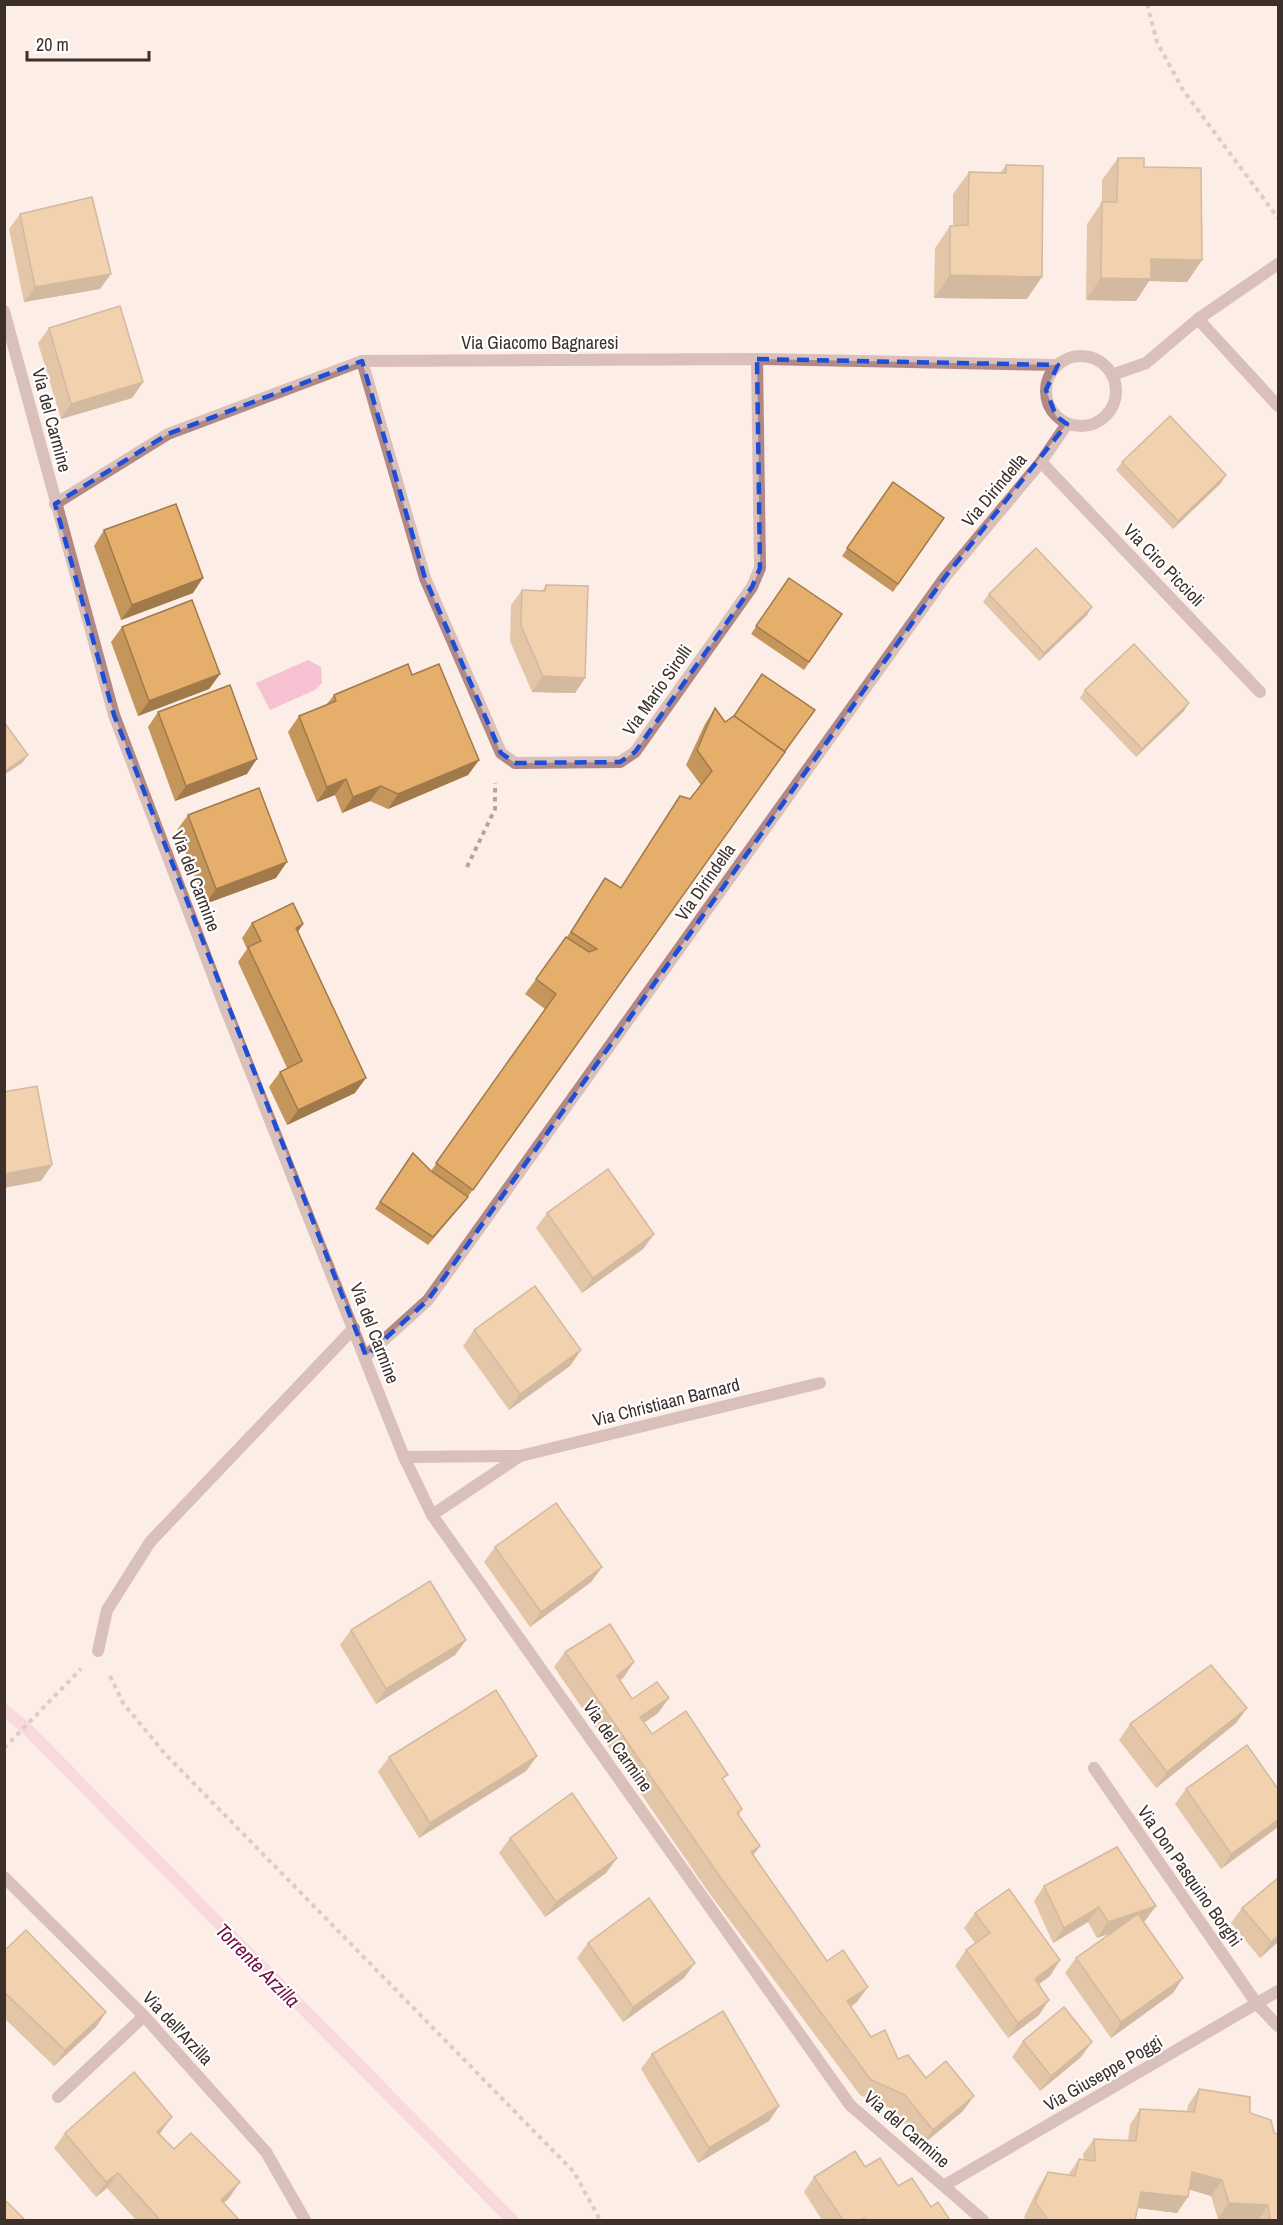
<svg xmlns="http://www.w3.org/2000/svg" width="1283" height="2225" viewBox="0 0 1283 2225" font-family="'Archivo Narrow',sans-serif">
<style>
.water{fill:#f6c1d1}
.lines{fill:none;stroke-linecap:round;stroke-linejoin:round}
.stream{stroke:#f6c1d1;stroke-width:12}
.path{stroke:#b3a49e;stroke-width:4;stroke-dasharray:4.5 4.5;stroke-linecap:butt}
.lane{stroke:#b08986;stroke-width:12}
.street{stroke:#b08986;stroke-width:12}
.wall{fill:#c5965c}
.shaded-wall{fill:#a07a4b}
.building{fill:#e5af6b;stroke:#a07a4b;stroke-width:1.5}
.marked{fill:none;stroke:#1d4ed8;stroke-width:4.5;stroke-dasharray:12 8;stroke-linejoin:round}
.labels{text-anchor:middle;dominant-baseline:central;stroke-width:4.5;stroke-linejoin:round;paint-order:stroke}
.street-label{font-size:18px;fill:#3d2f29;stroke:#fff}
.water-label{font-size:20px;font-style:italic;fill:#710e3e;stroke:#fff}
</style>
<rect width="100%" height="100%" fill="#fcede6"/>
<polygon class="water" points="308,660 321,667 322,683 315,690 270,710 256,683"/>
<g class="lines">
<polyline class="stream" points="4,1710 27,1729 512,2220"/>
<g class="path">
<polyline points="1147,4 1157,42 1183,90 1278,218"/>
<polyline points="467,867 495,809 495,783"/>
<polyline points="110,1676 123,1703 167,1756 574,2172 600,2220"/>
<polyline points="4,1748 81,1669"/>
</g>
<g class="lane">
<polyline points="1198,319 1278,406"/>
<polyline points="1094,1768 1134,1826"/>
<polyline points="1257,2004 1278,2026"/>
<polyline points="58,2097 144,2016"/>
</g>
<g class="street">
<polyline points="4,311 114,715 225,1007 404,1457 432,1515 850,2105 983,2220"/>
<circle cx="1081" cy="391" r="35"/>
<polyline points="362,361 425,578 501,753 515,763 620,762 635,752 752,587 760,568 757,359"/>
<polyline points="1112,375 1146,363 1198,319 1278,264"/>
<polyline points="1041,462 1260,692"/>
<polyline points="55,504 168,434 362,361 757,359 1058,365"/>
<polyline points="366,1356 428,1300 945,577 1041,462 1067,424"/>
<polyline points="404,1457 520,1456 820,1383"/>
<polyline points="432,1515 520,1456"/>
<polyline points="98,1651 107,1610 150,1542 354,1328"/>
<polyline points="1134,1826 1257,2004"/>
<polyline points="4,1877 144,2016 266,2152 305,2220"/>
<polyline points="945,2185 1278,1991"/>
</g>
</g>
<g class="wall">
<polygon points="1118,158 1144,167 1202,260 1187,282 1149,281 1136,301 1086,300 1087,224 1102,202 1102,180"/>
<polygon points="1006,165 1027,299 934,298 935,248 950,226 953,226 953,194 969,172 1000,173"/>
<polygon points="20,214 100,289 24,302 9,229"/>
<polygon points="49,328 143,382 132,398 61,419 38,343"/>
<polygon points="1122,462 1221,483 1173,529 1116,470"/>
<polygon points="893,482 944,518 893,592 842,556"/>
<polygon points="104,530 193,593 121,620 94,546"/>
<polygon points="789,578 842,614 804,670 751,634"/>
<polygon points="546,585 585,678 575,693 532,692 510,641 511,605 522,590 542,591"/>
<polygon points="989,594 1087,615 1039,661 983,602"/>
<polygon points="122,627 220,674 209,689 138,716 111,642"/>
<polygon points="412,675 479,760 468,775 388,809 370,801 342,813 335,795 317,802 288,732 299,716 326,705 334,695"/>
<polygon points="1085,690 1184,711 1136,757 1080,698"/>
<polygon points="715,708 725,722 815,710 462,1205 428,1245 375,1209 413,1153 431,1171 545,1009 525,994 567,937 595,893 605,878 621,888 680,796 690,799 701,785 686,765 705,724"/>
<polygon points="158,712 247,774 175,801 148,727"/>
<polygon points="188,815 276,878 205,904 177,830"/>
<polygon points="252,923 303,924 298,932 355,1093 287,1125 269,1087 280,1072 287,1068 238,962 247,949 242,938"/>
<polygon points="547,1213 654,1234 643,1249 582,1293 536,1228"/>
<polygon points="474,1330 581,1350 570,1366 509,1410 463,1346"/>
<polygon points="495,1547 602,1567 591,1582 530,1627 484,1562"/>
<polygon points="351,1630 466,1640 455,1655 376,1704 340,1645"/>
<polygon points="565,1652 634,1662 623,1678 620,1680 632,1699 669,1698 658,1713 644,1723 652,1734 724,1781 742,1809 739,1815 760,1846 753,1855 827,1961 857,2002 851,2007 871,2037 898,2059 926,2078 963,2111 922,2145 894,2110 860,2095 707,1890 554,1667"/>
<polygon points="1247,1708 1236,1723 1156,1788 1119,1740 1130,1724"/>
<polygon points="537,1756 526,1771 419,1838 378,1772 389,1757"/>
<polygon points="1186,1789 1278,1789 1221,1869 1175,1804"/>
<polygon points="510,1838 617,1858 606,1873 545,1917 499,1853"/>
<polygon points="1044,1886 1145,1921 1143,1922 1173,1993 1111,2038 1065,1973 1076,1958 1111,1933 1097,1938 1088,1922 1053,1943 1034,1901"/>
<polygon points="1242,1908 1278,1942 1260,1958 1231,1923"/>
<polygon points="975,1913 1050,1976 1038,1984 1049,2000 1039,2015 1008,2038 955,1966 966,1950 975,1943 964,1928"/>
<polygon points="588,1943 684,1978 623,2022 577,1958"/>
<polygon points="4,1951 106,2012 96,2027 54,2066 4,2018"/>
<polygon points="1023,2041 1081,2057 1040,2091 1012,2057"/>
<polygon points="652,2054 779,2106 769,2121 698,2163 641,2069"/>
<polygon points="1199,2089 1250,2113 1278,2220 1218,2219 1211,2196 1189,2189 1177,2213 1138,2208 1135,2220 1026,2220 1024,2217 1038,2188 1048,2172 1068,2175 1079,2159 1084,2160 1083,2154 1094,2139 1128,2141 1130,2125 1140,2109 1187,2111 1188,2105"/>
<polygon points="161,2132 160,2134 174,2149 229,2198 224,2203 239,2220 136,2220 107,2188 96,2197 54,2148 65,2133"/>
<polygon points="865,2167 898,2186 931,2207 950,2220 822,2220 804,2192 814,2177"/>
</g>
<g class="shaded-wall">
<polygon points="1151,259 1202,260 1187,282 1149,281 1136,301 1086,300 1101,278"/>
<polygon points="111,274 100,289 24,302 35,287"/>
<polygon points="950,275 1042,277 1027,299 934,298"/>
<polygon points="143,382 132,398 61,419 71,404"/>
<polygon points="1226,475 1221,483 1173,529 1178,521"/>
<polygon points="203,578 193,593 121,620 132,605"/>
<polygon points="1092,607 1087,615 1039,661 1044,653"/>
<polygon points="220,674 209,689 138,716 149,701"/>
<polygon points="543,676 585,678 575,693 532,692"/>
<polygon points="1189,703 1184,711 1136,757 1142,749"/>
<polygon points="28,755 22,763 4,775 4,772"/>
<polygon points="257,759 247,774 175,801 186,786"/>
<polygon points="479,760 468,775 388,809 398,794"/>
<polygon points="346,779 335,795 317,802 327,787"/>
<polygon points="381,786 370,801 342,813 353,797"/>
<polygon points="287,862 276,878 205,904 216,889"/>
<polygon points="303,924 293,939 296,928"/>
<polygon points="366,1078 355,1093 287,1125 298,1110"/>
<polygon points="52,1165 41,1181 4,1188 4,1174"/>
<polygon points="654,1234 643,1249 582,1293 593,1278"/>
<polygon points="581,1350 570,1366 509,1410 520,1394"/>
<polygon points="602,1567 591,1582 530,1627 541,1612"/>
<polygon points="466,1640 455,1655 376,1704 386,1689"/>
<polygon points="634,1662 623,1678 606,1691 617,1676"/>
<polygon points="669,1698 658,1713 629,1733 640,1717"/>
<polygon points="1247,1708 1236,1723 1156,1788 1167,1772"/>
<polygon points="537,1756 526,1771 419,1838 430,1823"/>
<polygon points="1278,1820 1278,1827 1221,1869 1231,1854"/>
<polygon points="760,1846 749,1861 751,1852"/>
<polygon points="617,1858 606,1873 545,1917 556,1902"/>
<polygon points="1156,1906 1145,1921 1097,1938 1108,1922"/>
<polygon points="1099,1907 1088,1922 1053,1943 1064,1928"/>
<polygon points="1278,1936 1278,1942 1260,1958 1271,1942"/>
<polygon points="1060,1960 1050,1976 1024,1995 1035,1979"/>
<polygon points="695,1963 684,1978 623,2022 633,2007"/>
<polygon points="1183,1978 1173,1993 1111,2038 1121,2022"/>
<polygon points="868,1987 857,2002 836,2016 847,2001"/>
<polygon points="1049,2000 1039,2015 1008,2038 1018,2023"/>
<polygon points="106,2012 96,2027 54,2066 65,2050"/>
<polygon points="1092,2042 1081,2057 1040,2091 1051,2076"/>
<polygon points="974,2096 963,2111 922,2145 933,2130"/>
<polygon points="779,2106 769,2121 698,2163 709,2148"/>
<polygon points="172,2117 161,2132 147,2147 157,2132"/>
<polygon points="1192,2172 1222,2180 1211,2196 1181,2187"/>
<polygon points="118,2173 107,2188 96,2197 106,2182"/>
<polygon points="240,2182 229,2198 210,2215 221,2200"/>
<polygon points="1141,2192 1188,2197 1177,2213 1130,2207"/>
<polygon points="1229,2203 1268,2205 1258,2220 1218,2219"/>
</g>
<g class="building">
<polygon points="1118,158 1144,158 1144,167 1201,168 1202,260 1151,259 1151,279 1101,278 1102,202 1117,202"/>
<polygon points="1006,165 1043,166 1042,277 950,275 950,226 968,225 969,172 1006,173"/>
<polygon points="92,197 111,274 35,287 20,214"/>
<polygon points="120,306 143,382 71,404 49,328"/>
<polygon points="1170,416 1226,475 1178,521 1122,462"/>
<polygon points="893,482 944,518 898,584 847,548"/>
<polygon points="176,504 203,578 132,605 104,530"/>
<polygon points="1036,548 1092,607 1044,653 989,594"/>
<polygon points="789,578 842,614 809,662 756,626"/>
<polygon points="546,585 588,586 585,678 543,676 521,626 522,590 545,591"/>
<polygon points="192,600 220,674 149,701 122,627"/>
<polygon points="1134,644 1189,703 1142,749 1085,690"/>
<polygon points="408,664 412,675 439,664 479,760 398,794 381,786 353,797 346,779 327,787 299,716 336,701 334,695"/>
<polygon points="762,674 815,710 779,759 785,752 734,716"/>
<polygon points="230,685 257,759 186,786 158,712"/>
<polygon points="715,708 725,722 734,716 785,752 473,1190 436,1163 556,994 536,979 566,937 589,952 597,949 571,932 605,878 621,888 680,796 690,799 712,771 697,750"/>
<polygon points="4,722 28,755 4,772"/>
<polygon points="259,788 287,862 216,889 188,815"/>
<polygon points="293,903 303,924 296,928 366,1078 298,1110 280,1072 302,1061 248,947 261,941 252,923"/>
<polygon points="37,1086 52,1165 4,1174 4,1092"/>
<polygon points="413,1153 431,1171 468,1197 433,1237 380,1202"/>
<polygon points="608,1169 654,1234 593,1278 547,1213"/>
<polygon points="535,1286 581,1350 520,1394 474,1330"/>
<polygon points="556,1503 602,1567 541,1612 495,1547"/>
<polygon points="430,1581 466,1640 386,1689 351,1630"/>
<polygon points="610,1624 634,1662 617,1676 632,1699 657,1682 669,1698 640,1717 652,1734 686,1711 728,1775 722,1778 742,1809 737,1813 760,1846 751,1852 827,1961 843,1950 868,1987 847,2001 871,2037 885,2030 898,2059 908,2055 926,2078 946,2061 974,2096 933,2130 905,2095 871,2080 718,1874 565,1652"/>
<polygon points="1211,1665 1247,1708 1167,1772 1130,1724"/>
<polygon points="496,1690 537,1756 430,1823 389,1757"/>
<polygon points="1247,1745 1278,1789 1278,1820 1231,1854 1186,1789"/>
<polygon points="572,1793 617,1858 556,1902 510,1838"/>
<polygon points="1117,1847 1156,1906 1108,1922 1099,1907 1064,1928 1044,1886"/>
<polygon points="1278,1878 1278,1936 1271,1942 1242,1908"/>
<polygon points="1009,1889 1060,1960 1035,1979 1049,2000 1018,2023 966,1950 990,1933 975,1913"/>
<polygon points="649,1898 695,1963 633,2007 588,1943"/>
<polygon points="1138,1914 1183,1978 1121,2022 1076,1958"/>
<polygon points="26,1930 106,2012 65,2050 4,1992 4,1951"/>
<polygon points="1064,2007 1092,2042 1051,2076 1023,2041"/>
<polygon points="723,2011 779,2106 709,2148 652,2054"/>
<polygon points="134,2072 172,2117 157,2132 174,2149 191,2133 240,2182 221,2200 239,2220 160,2220 118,2173 106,2182 65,2133"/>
<polygon points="1199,2089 1250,2097 1250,2113 1271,2120 1274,2133 1278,2134 1278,2220 1270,2220 1268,2205 1229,2203 1222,2180 1192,2172 1188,2197 1141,2192 1135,2220 1048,2220 1035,2202 1048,2172 1075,2176 1079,2159 1095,2161 1094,2139 1136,2141 1140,2109 1194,2112"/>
<polygon points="855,2151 865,2167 880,2158 898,2186 912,2178 931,2207 938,2202 950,2220 865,2220 864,2218 861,2220 843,2220 814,2177"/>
<polygon points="4,2199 25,2220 4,2220"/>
</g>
<path d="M0 0H1283V2225H0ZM757,359L1058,365L1046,390L1056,416L1067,424L945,577L428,1300L366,1356L114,715L55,504L168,434L362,361L425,578L501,753L515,763L620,762L635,752L752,587L760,568Z" fill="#fcede6" fill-opacity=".55" fill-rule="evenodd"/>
<path class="marked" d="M757,359L1058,365L1046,390L1056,416L1067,424L945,577L428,1300L366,1356L114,715L55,504L168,434L362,361L425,578L501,753L515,763L620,762L635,752L752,587L760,568Z"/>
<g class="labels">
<g class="street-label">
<text x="540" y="342">Via Giacomo Bagnaresi</text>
<text transform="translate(52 420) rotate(75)">Via del Carmine</text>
<text transform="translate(994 490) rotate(-50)">Via Dirindella</text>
<text transform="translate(1164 565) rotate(46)">Via Ciro Piccioli</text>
<text transform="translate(657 690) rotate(-55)">Via Mario Sirolli</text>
<text transform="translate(196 881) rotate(69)">Via del Carmine</text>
<text transform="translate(705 882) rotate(-55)">Via Dirindella</text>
<text transform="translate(375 1333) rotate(69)">Via del Carmine</text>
<text transform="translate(666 1402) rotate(-14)">Via Christiaan Barnard</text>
<text transform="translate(618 1746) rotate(55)">Via del Carmine</text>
<text transform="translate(1190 1876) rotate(55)">Via Don Pasquino Borghi</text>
<text transform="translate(178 2028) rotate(47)">Via dell'Arzilla</text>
<text transform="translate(1103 2073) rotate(-30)">Via Giuseppe Poggi</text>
<text transform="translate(907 2129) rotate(41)">Via del Carmine</text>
</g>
<g class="water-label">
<text transform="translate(258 1965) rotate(45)">Torrente Arzilla</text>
</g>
</g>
<rect width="1283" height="2225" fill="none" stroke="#3d2f29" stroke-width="12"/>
<path d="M27 51v9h122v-9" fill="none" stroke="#3d2f29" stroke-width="3"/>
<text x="36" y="51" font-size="18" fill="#3d2f29" stroke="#ffffff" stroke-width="4.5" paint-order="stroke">20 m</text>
</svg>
